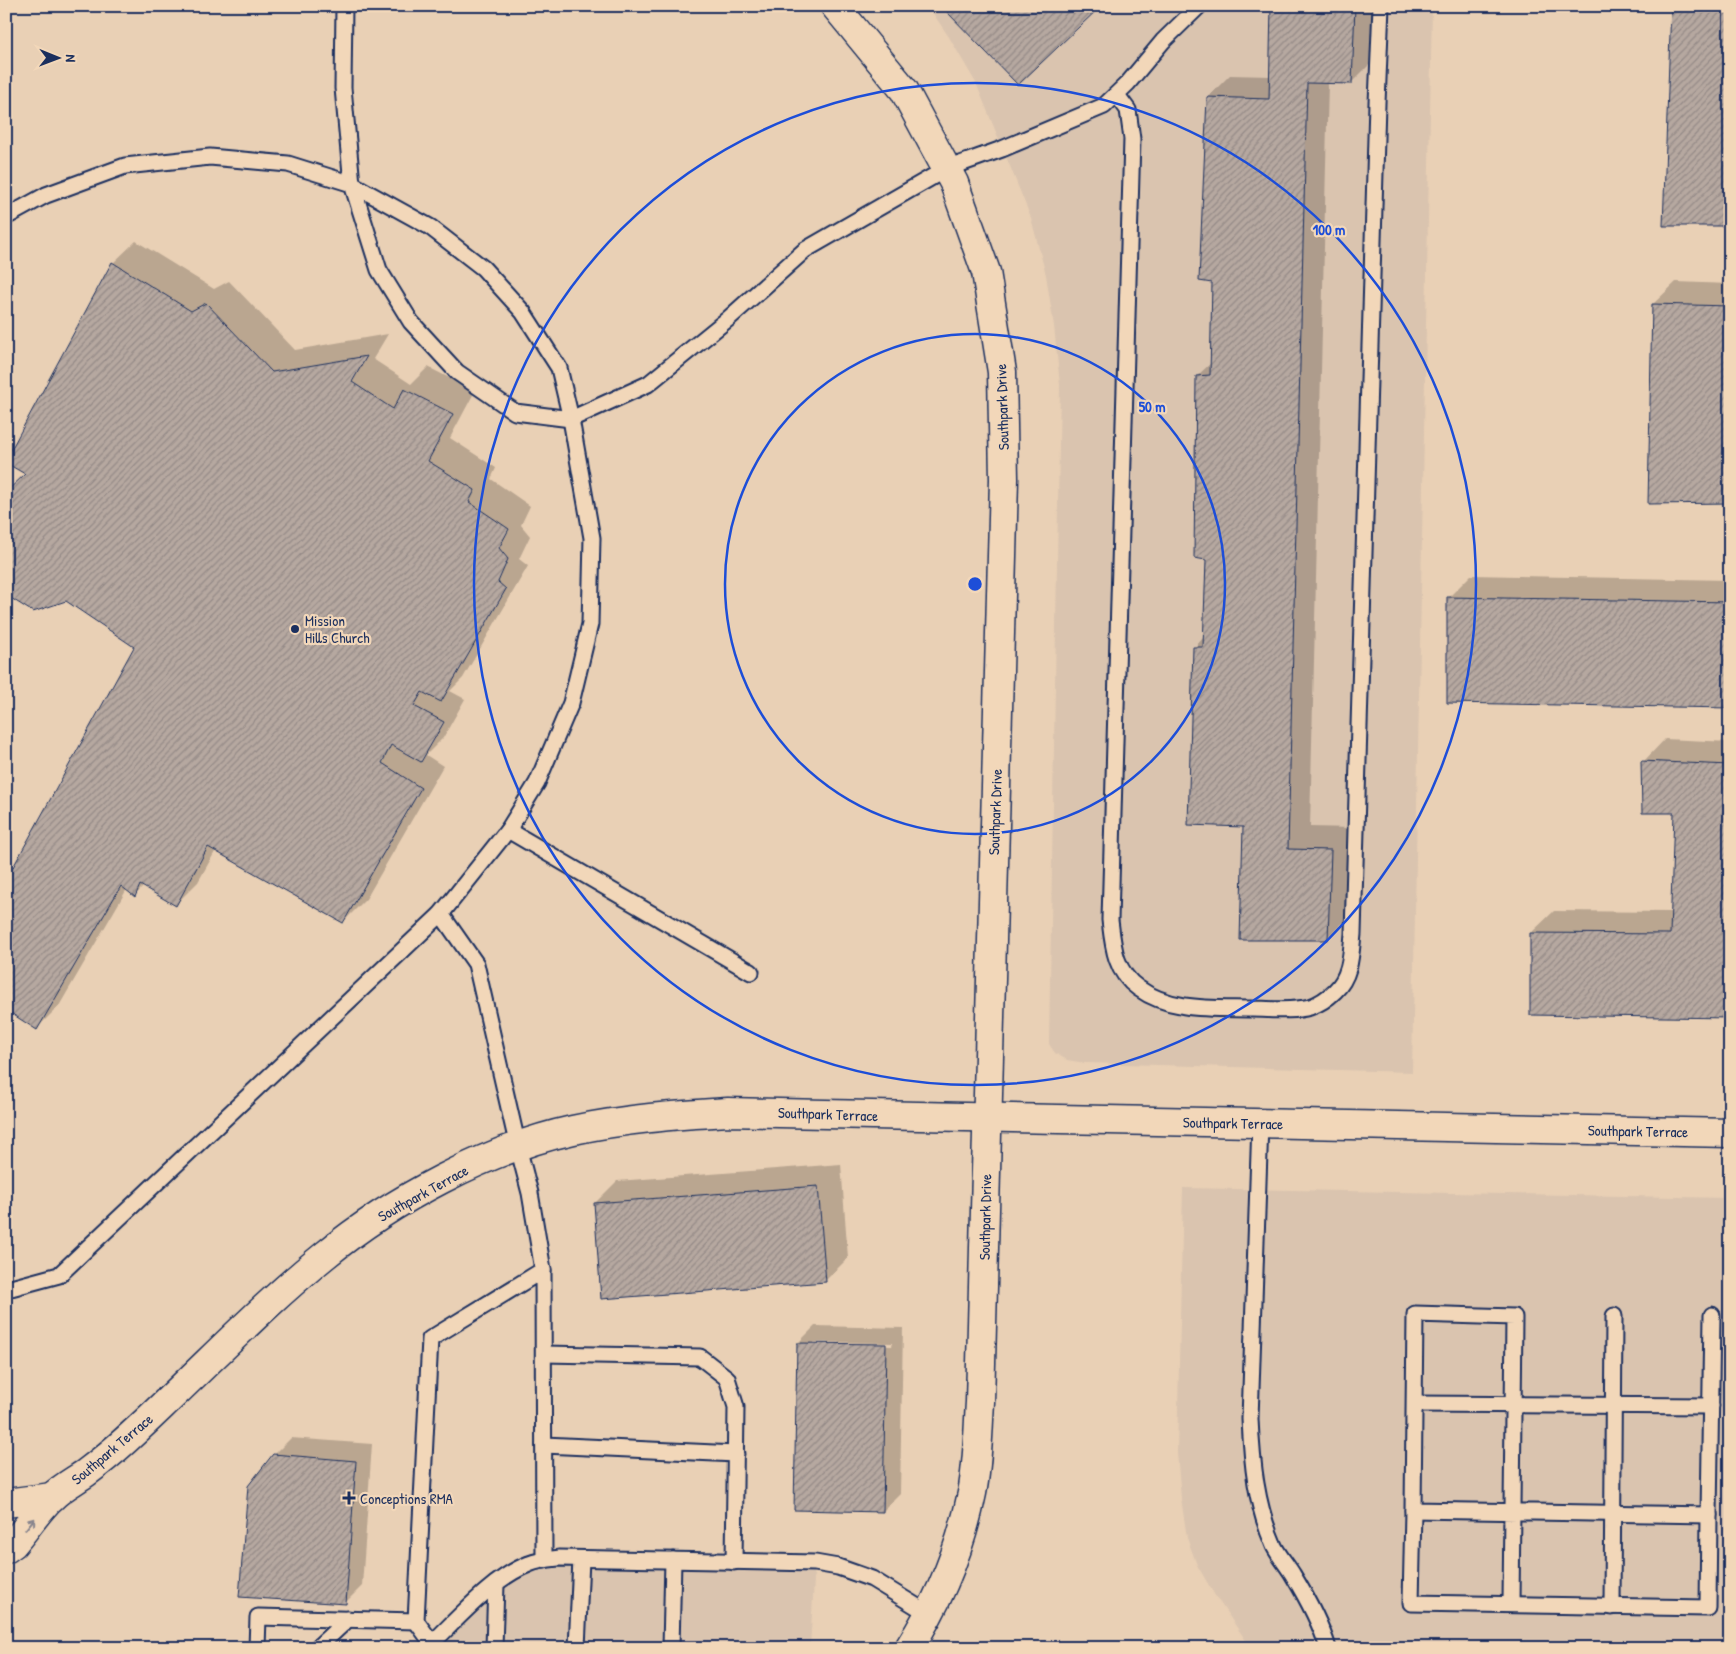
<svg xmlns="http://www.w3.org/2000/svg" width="1736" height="1654" viewBox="0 0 1736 1654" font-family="'Patrick Hand',sans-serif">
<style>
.built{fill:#dac4af}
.shadow{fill:#0003;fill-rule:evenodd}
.building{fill:url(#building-hatch);stroke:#1b2f5e}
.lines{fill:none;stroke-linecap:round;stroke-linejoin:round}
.service-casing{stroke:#1b2f5e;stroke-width:19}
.minor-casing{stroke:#1b2f5e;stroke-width:31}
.service{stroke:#f2d7b9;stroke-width:15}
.minor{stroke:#f2d7b9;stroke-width:28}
.oneway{stroke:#86838c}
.ring{fill:none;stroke:#1d4ed8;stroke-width:2.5}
.poi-dot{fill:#1b2f5e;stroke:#f2d7b9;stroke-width:2}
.labels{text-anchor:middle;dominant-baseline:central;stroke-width:4.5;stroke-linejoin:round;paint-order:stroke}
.street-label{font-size:15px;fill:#1b2f5e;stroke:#f2d7b9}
.poi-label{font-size:15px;fill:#1b2f5e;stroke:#f2d7b9;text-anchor:start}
.centre{fill:#1d4ed8;stroke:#f2d7b9;stroke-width:2.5}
.ring-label{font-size:15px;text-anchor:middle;font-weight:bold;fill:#1d4ed8;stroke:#f2d7b9;stroke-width:4.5;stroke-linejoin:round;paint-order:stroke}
</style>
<defs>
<pattern id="building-hatch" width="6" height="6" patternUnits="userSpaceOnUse" patternTransform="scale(1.25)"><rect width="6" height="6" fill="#b6a8a0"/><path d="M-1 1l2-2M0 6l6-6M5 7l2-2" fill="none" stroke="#938986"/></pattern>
</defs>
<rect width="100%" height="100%" fill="#e9d0b5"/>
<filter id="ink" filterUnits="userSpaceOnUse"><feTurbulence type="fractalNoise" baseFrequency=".02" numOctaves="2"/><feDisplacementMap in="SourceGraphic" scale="10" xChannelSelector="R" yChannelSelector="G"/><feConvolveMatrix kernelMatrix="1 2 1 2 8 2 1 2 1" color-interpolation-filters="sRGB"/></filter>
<g filter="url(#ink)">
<g class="built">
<polygon points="928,6 1432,6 1412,1072 1085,1063 1067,1060 1055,1053 1049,1044 1060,385 1054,326 1046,275 1031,218 976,83 949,37"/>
<polygon points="1183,1188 1730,1198 1730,1648 1251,1648 1214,1594 1197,1565 1187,1538 1181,1498 1177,1453"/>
<polygon points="815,1563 810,1648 427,1648 529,1564"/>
</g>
<g class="shadow">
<polygon points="1273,6 1376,6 1374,60 1351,83 1328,82 1310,827 1353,828 1350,916 1327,939 1245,825 1194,648 1204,637 1207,558 1197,376 1212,362 1213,281 1208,97 1230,75 1271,76"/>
<polygon points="136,241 214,289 229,281 295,350 388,334 373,359 411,384 428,367 475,391 450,438 496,468 491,479 530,506 521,525 530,536 519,559 528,566 463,678 450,691 465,699 443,738 426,755 443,766 366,899 343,922 216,850 198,882 175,905 144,886 135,895 127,889 59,1006 37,1028 136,647 66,600 27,473 113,263"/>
<polygon points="1676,282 1730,284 1730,502 1653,304"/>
<polygon points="1471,575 1730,580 1730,707 1448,598"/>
<polygon points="1665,739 1730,742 1730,1017 1531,933 1554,911 1672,912 1675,812 1643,762"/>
<polygon points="841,1164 848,1258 825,1281 595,1203 617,1181"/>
<path d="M815,1326L903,1328L900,1494L883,1511L798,1343ZM813,1342L893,1343L892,1346L813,1344Z"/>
<polygon points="291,1438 372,1444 362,1586 345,1603 274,1455"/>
</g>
<g class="building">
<polygon points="953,6 1100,6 1100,7 1018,85 947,12"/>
<polygon points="1271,6 1355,6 1352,84 1307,83 1288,849 1331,850 1328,940 1240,940 1243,827 1188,825 1193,647 1203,647 1206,560 1194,558 1196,376 1210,375 1212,283 1199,281 1207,97 1269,99"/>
<polygon points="1671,6 1730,6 1730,226 1663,226"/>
<polygon points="112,262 191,311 206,303 272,372 367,356 352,382 393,409 404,389 453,414 428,461 475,490 469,502 509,529 499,548 508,559 498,582 506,589 441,702 422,692 414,706 444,722 421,762 391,745 382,763 421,788 343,923 208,847 176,906 140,885 135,897 121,886 37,1030 6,1010 6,880 134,647 66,601 33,612 6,595 6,492 25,474 6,463 6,459"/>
<polygon points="1652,304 1730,306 1730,503 1648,504"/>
<polygon points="1447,597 1730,602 1730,708 1447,703"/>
<polygon points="1641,761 1730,765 1730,1018 1530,1015 1530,933 1670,934 1674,813 1642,813"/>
<polygon points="818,1186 826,1282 601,1299 594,1203"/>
<polygon points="797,1343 886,1344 883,1512 794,1510"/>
<polygon points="273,1454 356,1461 346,1604 239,1597 248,1486"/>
</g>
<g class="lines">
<g class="service-casing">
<g id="service">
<path d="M1117,95L1128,110L1132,139L1110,920C1113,946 1115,972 1138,988C1171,1012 1214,1008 1252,1009C1271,1009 1291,1012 1310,1007C1319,1004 1328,998 1335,991C1351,976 1351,954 1353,934L1377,103L1381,6"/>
<polyline points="6,217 46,195 125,166 210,157 288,164 352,184 430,227 483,268 523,312 559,368 571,419 515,412 457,372 411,322 379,270 352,184 343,88 344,6"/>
<polyline points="508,830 751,972"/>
<polyline points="441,914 476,964 518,1147 530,1193 543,1270 544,1560"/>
<path d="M1260,1123L1250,1419C1252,1463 1256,1505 1274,1546C1279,1556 1287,1565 1293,1575C1307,1598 1320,1622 1328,1648"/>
<polyline points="6,1288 11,1288 59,1275 441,914 508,830 537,783 571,703 590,624 592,538 571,419 648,384 728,319 805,250 946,169 1002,149 1104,106 1128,83 1163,41 1199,6"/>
<polyline points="544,1354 700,1357 727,1378 736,1407 734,1562"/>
<polyline points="1415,1404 1711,1406"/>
<polyline points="544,1445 736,1454"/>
<polyline points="1413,1510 1411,1603 1708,1608 1709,1515"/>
<path d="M1511,1604C1512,1508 1513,1413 1514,1317L1415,1314L1413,1510L1709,1515L1712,1315"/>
<polyline points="1612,1607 1614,1316"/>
<polyline points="432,1643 416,1621 430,1339 543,1270"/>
<polyline points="257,1648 258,1617 416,1621"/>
<polyline points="317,1648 348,1619"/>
<path d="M427,1648C456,1621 492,1578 529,1564C538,1560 549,1559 559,1558L815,1563L838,1567L872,1579L929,1614"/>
<polyline points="494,1648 496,1584"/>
<polyline points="577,1648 581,1559"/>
<polyline points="671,1648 673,1560"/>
</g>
</g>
<g class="minor-casing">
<g id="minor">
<path d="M835,6L904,90L954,183L986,272L1002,372L1004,479L980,1402C978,1432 978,1463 972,1493C961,1548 939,1601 909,1648"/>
<polyline points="6,1503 52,1497"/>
<path d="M6,1549L13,1544C26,1529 38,1510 52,1497C62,1487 76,1480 87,1472C114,1452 138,1429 162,1406C215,1356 267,1302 324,1256C392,1200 487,1149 573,1130C624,1119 676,1115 728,1112L1730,1133"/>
</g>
</g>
<use href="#service" class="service"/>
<use href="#minor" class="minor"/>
</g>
<defs><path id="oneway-shaft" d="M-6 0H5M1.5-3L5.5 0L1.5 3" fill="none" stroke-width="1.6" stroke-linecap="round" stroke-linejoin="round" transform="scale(1.25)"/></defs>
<use class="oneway" href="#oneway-shaft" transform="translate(30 1524) rotate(-51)"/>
</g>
<g class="ring">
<circle cx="975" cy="584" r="250"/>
<circle cx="975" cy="584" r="501"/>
</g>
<g class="poi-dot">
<circle cx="295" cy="629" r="5"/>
<path d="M346.5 1490.5h5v5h5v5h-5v5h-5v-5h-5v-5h5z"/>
</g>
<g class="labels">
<g class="street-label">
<text transform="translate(1002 407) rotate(-92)">Southpark Drive</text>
<text transform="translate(995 812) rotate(-88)">Southpark Drive</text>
<text transform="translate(828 1114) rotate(2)">Southpark Terrace</text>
<text transform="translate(1233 1123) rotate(1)">Southpark Terrace</text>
<text transform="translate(1638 1131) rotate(1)">Southpark Terrace</text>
<text transform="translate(423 1193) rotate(-29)">Southpark Terrace</text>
<text transform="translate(985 1217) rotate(-89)">Southpark Drive</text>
<text transform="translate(112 1449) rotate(-40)">Southpark Terrace</text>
</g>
<g class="poi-label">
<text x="305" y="620">Mission<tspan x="305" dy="17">Hills Church</tspan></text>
<text x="360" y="1498">Conceptions RMA</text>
</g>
</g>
<circle cx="975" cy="584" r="8" class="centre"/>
<g class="ring-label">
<text x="1329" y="235">100 m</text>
<text x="1152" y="412">50 m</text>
</g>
<rect width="1736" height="1654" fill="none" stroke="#f2d7b9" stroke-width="25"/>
<rect x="12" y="12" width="1711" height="1629" fill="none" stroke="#1b2f5e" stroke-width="2" filter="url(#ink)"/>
<g transform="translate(58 58) rotate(91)" stroke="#f2d7b9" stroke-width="4" paint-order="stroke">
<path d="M0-4L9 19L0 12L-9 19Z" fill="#1b2f5e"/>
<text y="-8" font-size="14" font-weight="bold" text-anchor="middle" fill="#1b2f5e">N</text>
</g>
</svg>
